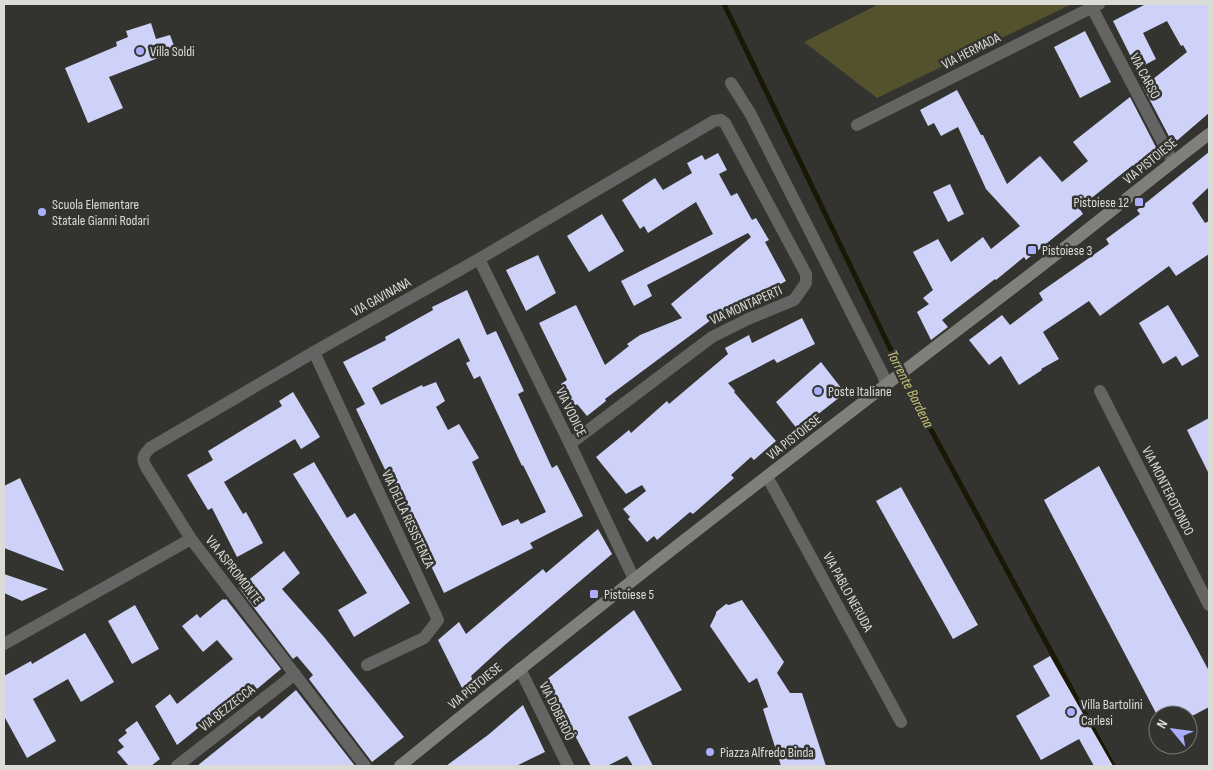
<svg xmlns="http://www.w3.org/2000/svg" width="1213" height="770" viewBox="0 0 1213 770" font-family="'Sofia Sans Condensed',sans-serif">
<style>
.green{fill:#54522c}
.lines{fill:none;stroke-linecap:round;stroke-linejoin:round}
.stream{stroke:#1a1802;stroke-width:5}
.building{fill:#cfd2f8;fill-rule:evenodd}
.minor{stroke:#646462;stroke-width:12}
.tertiary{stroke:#646462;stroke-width:12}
.secondary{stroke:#7f7f7c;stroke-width:12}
.poi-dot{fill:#abaffb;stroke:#33332f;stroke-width:2}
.labels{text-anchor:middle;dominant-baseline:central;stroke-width:5;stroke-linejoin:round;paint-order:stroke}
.poi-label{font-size:14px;fill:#dbdbd8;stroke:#33332f;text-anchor:start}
.street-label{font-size:14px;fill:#dbdbd8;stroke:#33332f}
.water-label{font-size:15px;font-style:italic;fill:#c6c379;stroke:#33332f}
</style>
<rect width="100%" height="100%" fill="#33332f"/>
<polygon class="green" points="879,4 1072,4 877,98 804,42"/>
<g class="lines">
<polyline class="stream" points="724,4 916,402 1113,766"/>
</g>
<g class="building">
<polygon points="1146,4 1209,4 1209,113 1173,144 1143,87 1187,52 1183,45 1181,46 1167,21 1143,33 1156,59 1137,69 1113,21"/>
<polygon points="151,23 156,39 170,35 176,51 109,77 123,108 88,123 65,68 117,46 116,42 128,37 126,31"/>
<polygon points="1085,31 1111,82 1080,98 1054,47"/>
<polygon points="957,90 981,135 983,135 1007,184 1040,156 1062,182 1088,161 1073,142 1130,97 1160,155 1140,173 1133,165 1079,208 1083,214 1026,260 1024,257 996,280 995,279 942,320 948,327 931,340 917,312 929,304 923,298 933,290 913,252 938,239 951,262 983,237 991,249 1020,226 986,189 958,127 941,136 934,123 928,126 920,110"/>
<polygon points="1209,152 1209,187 1192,203 1205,223 1209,221 1209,254 1176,276 1169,266 1100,316 1089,301 1043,332 1059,359 1041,369 1042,370 1019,385 1001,356 989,365 969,340 1002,315 1010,325 1043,300 1039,293 1109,244 1106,239 1140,214 1137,210"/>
<polygon points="718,153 727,170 719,174 731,196 737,193 752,220 756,218 769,240 765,242 786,281 745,304 711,320 605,399 606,401 587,416 577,404 574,408 561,384 567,380 539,323 576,305 605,365 629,346 627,344 640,335 682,318 671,304 751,237 748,233 647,285 652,296 634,306 621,281 713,234 696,202 648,233 644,226 640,229 622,200 655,178 663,190 692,173 687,163 702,155 705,160"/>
<polygon points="950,184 964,214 948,222 933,192"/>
<polygon points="602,214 624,251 589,272 567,236"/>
<polygon points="538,255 556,293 526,311 506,270"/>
<path d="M467,290L487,335L496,331L524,391L518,394L552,468L557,465L583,516L530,543L533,548L444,593L356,409L365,404L343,362L386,340L385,337L433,310L432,307ZM459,338L470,361L466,363L474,379L480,376L522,466L523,465L546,512L521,524L518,519L502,526L472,462L479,458L459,424L448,430L436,407L445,401L436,382L423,387L422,385L381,405L372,388Z"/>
<polygon points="1168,305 1199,356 1182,366 1176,356 1163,364 1139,323"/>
<polygon points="802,318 815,344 777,363 774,359 728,383 735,391 734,392 776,441 754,460 751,457 731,475 734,478 693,514 690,512 657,540 654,536 647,542 628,519 630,517 623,509 646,491 642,485 626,494 596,457 629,430 631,433 667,401 669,404 728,354 725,348 749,335 752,343"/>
<polygon points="821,362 845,393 798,430 776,402"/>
<polygon points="293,392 320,437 301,449 295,439 224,482 243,514 246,512 263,543 237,557 212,508 208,510 187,475 213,460 208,451 282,406 279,401"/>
<polygon points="1209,418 1209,474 1187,430"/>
<polygon points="314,462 347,518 355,513 410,603 354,637 338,610 367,593 293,474"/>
<polygon points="1099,466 1209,671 1209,707 1194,715 1157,715 1044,500"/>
<polygon points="20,478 64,571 4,548 4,486"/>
<polygon points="901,487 978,625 953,639 876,501"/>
<polygon points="598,529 612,554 506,644 471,676 476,688 466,696 438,640 459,622 466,634 543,569 546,573"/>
<polygon points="284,551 300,573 282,589 324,637 404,737 372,762 309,679 313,675 297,656 293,659 239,588"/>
<polygon points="4,574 48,589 22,601 4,593"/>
<polygon points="223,599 224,600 226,599 281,669 257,689 253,684 177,745 155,706 170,694 177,704 233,659 217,640 203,652 182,626 197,614 200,618"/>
<polygon points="742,600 784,662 777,673 790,693 802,693 826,766 781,766 763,709 768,707 757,678 749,683 710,626 716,614 716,612 726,604 729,605"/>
<polygon points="135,605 159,649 132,664 108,621"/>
<polygon points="634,610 682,690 628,717 653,766 633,766 627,756 607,766 591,766 546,680"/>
<polygon points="85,633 114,682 81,702 68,679 33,699 56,741 27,758 4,716 4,676 31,661 32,664"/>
<polygon points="1050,656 1113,766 1094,766 1079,739 1041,760 1016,716 1050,696 1033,666"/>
<polygon points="296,690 355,766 197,766 259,716 262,719"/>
<polygon points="523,705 545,752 516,766 446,766 488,735"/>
<polygon points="137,721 160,759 151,766 129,766 117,752 124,747 118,740 127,733 125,730"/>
</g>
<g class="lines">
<g class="minor">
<polyline points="1090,4 1173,162"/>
<polyline points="731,83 750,113 883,375 886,385"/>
<polyline points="857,125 1099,4"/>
<polyline points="479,259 570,444 634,579"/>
<polyline points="314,352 438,620 424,638 367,665"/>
<polyline points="1100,391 1209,605"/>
<polyline points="767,477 774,489 901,722"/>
<polyline points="4,644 191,539"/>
<polyline points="177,766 295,674"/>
<path d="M365,766L191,539L146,467C141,457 144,455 150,448L314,352L479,259L714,121L721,120L725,123L806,274V283L794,300L748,319L712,337L570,444"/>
</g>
<polyline class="tertiary" points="520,669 568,766"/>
<path class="secondary" d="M400,766C605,599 816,438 1027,277C1088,230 1148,181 1209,134"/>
</g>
<g class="poi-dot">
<circle cx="140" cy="51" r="5"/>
<rect x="1134" y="197" width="10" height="10" rx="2.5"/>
<circle cx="42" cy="212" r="5"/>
<rect x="1027" y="245" width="10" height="10" rx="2.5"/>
<circle cx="818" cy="391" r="5"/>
<rect x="589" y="589" width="10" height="10" rx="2.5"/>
<circle cx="1071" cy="712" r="5"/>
<circle cx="710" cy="752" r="5"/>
</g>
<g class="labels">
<g class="poi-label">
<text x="150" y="51">Villa Soldi</text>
<text x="1129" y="202" text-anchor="end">Pistoiese 12</text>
<text x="52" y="204">Scuola Elementare<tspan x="52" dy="16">Statale Gianni Rodari</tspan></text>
<text x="1042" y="250">Pistoiese 3</text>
<text x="828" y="391">Poste Italiane</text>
<text x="604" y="594">Pistoiese 5</text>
<text x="1081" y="704">Villa Bartolini<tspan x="1081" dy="16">Carlesi</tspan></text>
<text x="720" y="752">Piazza Alfredo Binda</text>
</g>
<g class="street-label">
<text transform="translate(971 51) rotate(-27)">VIA HERMADA</text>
<text transform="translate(1145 76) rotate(62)">VIA CARSO</text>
<text transform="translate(1150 161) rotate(-39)">VIA PISTOIESE</text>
<text transform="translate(381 297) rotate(-29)">VIA GAVINANA</text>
<text transform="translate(746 305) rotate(-24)">VIA MONTAPERTI</text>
<text transform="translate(571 412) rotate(64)">VIA VODICE</text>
<text transform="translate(794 437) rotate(-38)">VIA PISTOIESE</text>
<text transform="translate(1168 491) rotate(63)">VIA MONTEROTONDO</text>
<text transform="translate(408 519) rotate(65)">VIA DELLA RESISTENZA</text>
<text transform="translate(234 570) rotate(52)">VIA ASPROMONTE</text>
<text transform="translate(848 592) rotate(61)">VIA PABLO NERUDA</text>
<text transform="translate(475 686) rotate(-39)">VIA PISTOIESE</text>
<text transform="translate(227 708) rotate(-38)">VIA BEZZECCA</text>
<text transform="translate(557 711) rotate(64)">VIA DOBERDÒ</text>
</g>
<g class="water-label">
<text transform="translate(910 389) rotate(63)">Torrente Bardena</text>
</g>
</g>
<rect width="1213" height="770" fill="none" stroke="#dbdbd8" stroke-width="10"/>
<g transform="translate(1173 730) rotate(299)"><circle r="24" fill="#33332f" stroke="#767673"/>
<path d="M0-4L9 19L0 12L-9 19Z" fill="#abaffb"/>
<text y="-8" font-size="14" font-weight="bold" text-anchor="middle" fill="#dbdbd8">N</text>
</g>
</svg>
